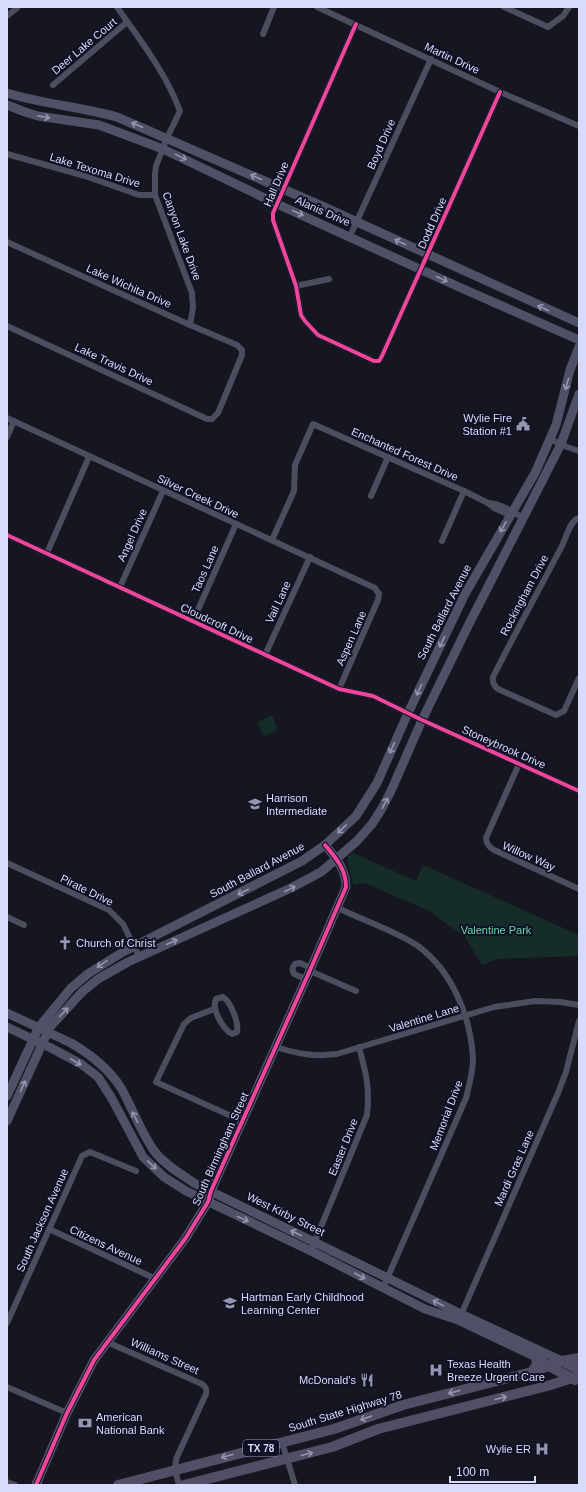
<svg xmlns="http://www.w3.org/2000/svg" width="586" height="1492" viewBox="0 0 586 1492" font-family="Arial,sans-serif">
<style>
.green{fill:#152c29}
.lines{fill:none;stroke-linecap:round;stroke-linejoin:round}
.street{stroke:#4c4e60;stroke-width:6}
.secondary{stroke:#4f5266;stroke-width:9}
.primary{stroke:#524e66;stroke-width:10}
.cycleway-casing{stroke:#111125;stroke-width:6}
.cycleway{stroke:#ed469a;stroke-width:4}
.oneway{stroke:#9496b1}
.oneway2{stroke:#9694b1}
.labels{text-anchor:middle;dominant-baseline:central;stroke-width:4;stroke-linejoin:round;paint-order:stroke}
.shield{fill:#111125;stroke:#9d9ebc;stroke-width:1}
.shield-label{font-size:10px;font-weight:bold;fill:#d9dbfc}
.street-label{font-size:11px;fill:#d9dbfc;stroke:#111125}
.poi-label{font-size:11px;fill:#d9dbfc;stroke:#111125;text-anchor:start}
.park-label{font-size:11px;fill:#6ad6aa;stroke:#111125}
</style>
<rect width="100%" height="100%" fill="#161620"/>
<g class="green">
<polygon points="272,715 278,730 264,736 257,722"/>
<path d="M353,853L416,881L423,865L579,935V956L497,959L482,965L464,936L429,911L365,883L353,885C352,877 346,862 348,856Z"/>
</g>
<g class="lines">
<g class="street">
<path d="M117,7C140,40 166,73 180,111L167,138L156,166L155,174V195L192,293L193,308L190,325"/>
<polyline points="317,7 500,92 579,126"/>
<polyline points="504,7 548,27 563,16 569,7"/>
<polyline points="7,16 18,7"/>
<polyline points="356,24 273,213 273,220 296,286 301,315 305,321 318,335 374,361 379,361 382,356 500,92"/>
<polyline points="263,34 274,7"/>
<polyline points="53,85 127,22"/>
<polyline points="7,154 85,176 139,195 155,195"/>
<polyline points="350,236 431,59"/>
<polyline points="7,242 190,325 237,345 242,350 242,355 218,413 212,419 207,419 7,326"/>
<polyline points="296,286 329,279"/>
<polyline points="7,418 375,588 379,594 378,600 339,689"/>
<polyline points="7,437 14,421"/>
<polyline points="550,439 567,447 579,451"/>
<polyline points="371,496 388,457"/>
<path d="M488,503C504,504 511,512 524,518"/>
<path d="M579,518C570,520 566,538 562,546C539,590 515,633 493,677C492,683 494,686 498,689L556,715L564,711L579,678"/>
<polyline points="7,535 339,689 373,696 422,720 579,791"/>
<polyline points="272,540 294,491 295,465 313,424 464,491 488,503 494,508 505,513 512,512"/>
<polyline points="442,541 464,491"/>
<polyline points="47,553 89,457"/>
<polyline points="120,587 163,491"/>
<polyline points="193,621 236,524"/>
<polyline points="265,655 310,557"/>
<path d="M519,764L486,838C486,844 489,847 494,850L579,889"/>
<polyline points="7,863 109,910 123,924 139,956"/>
<path d="M338,908C362,920 396,931 418,946C452,971 471,1017 473,1059C473,1072 469,1085 466,1098L383,1288"/>
<polyline points="7,917 24,925"/>
<polyline points="310,971 356,991"/>
<path d="M306,979L294,974C292,970 292,968 295,964L300,963L311,968"/>
<path d="M223,997C231,1002 239,1023 237,1032L232,1034C223,1029 211,1009 216,999Z"/>
<polyline points="214,1009 191,1018 184,1024 156,1082 242,1121"/>
<path d="M276,1047C298,1054 314,1057 337,1054L494,1007L535,1001L560,1002L579,1005"/>
<polyline points="49,1229 156,1279"/>
<path d="M313,1246L367,1115C370,1088 366,1073 359,1047"/>
<polyline points="460,1317 558,1093 566,1072 579,1021"/>
<polyline points="7,1323 82,1156 90,1152 136,1171"/>
<path d="M107,1342L202,1384C206,1387 207,1389 206,1394L176,1459L175,1470L179,1485"/>
<polyline points="7,1387 67,1413"/>
<polyline points="282,1442 295,1485"/>
<polyline points="7,1482 15,1485"/>
</g>
<g class="secondary">
<path d="M7,93C43,104 81,107 117,117L322,206L579,323"/>
<polyline points="7,105 25,112 38,116 99,125 163,149 277,204 459,287 579,340"/>
<path d="M7,1013L71,1043C90,1054 109,1069 121,1088C133,1109 141,1133 155,1152C165,1165 181,1174 194,1183L461,1314L562,1361"/>
<polyline points="7,1027 51,1048 81,1064 98,1077 111,1097 143,1157 164,1177 186,1191 311,1251 425,1309 458,1320 536,1357 549,1366"/>
<polyline points="7,1096 39,1027 71,988 89,973 123,952 302,861 325,845 356,816 377,783 408,713 465,594 535,473 556,425 570,370 579,347"/>
<polyline points="7,1121 50,1027 82,992 98,979 128,962 291,888 321,872 357,841 372,824 381,810 391,791 422,720 469,624 561,444 579,394"/>
<path d="M36,1485L67,1413L94,1360L185,1239L208,1202L211,1191L311,968L346,887C346,869 336,858 325,845"/>
</g>
<g class="primary">
<polyline points="562,1361 579,1370"/>
<polyline points="549,1366 575,1380"/>
<polyline points="532,1372 537,1364 536,1357"/>
<polyline points="37,1483 37,1485"/>
<polyline points="118,1485 334,1429 403,1405 532,1372 562,1361 579,1358"/>
<polyline points="184,1485 332,1447 378,1429 547,1386 579,1376"/>
</g>
<g class="cycleway-casing">
<g id="cycleway">
<polyline points="356,24 273,213 273,220 296,286 301,315 305,321 318,335 374,361 379,361 382,356 500,92"/>
<polyline points="7,535 339,689 373,696 422,720 579,791"/>
<path d="M36,1485L67,1413L94,1360L185,1239L208,1202L211,1191L311,968L346,887C346,869 336,858 325,845"/>
</g>
</g>
<use href="#cycleway" class="cycleway"/>
</g>
<defs><path id="oneway-shaft" d="M-6 0H5M1.5-3L5.5 0L1.5 3" fill="none" stroke-width="1.6" stroke-linecap="round" stroke-linejoin="round"/></defs>
<g class="oneway">
<use href="#oneway-shaft" transform="translate(44 117) rotate(11)"/>
<use href="#oneway-shaft" transform="translate(137 125) rotate(-157)"/>
<use href="#oneway-shaft" transform="translate(181 157) rotate(26)"/>
<use href="#oneway-shaft" transform="translate(256 177) rotate(-156)"/>
<use href="#oneway-shaft" transform="translate(298 213) rotate(24)"/>
<use href="#oneway-shaft" transform="translate(400 242) rotate(-155)"/>
<use href="#oneway-shaft" transform="translate(442 279) rotate(25)"/>
<use href="#oneway-shaft" transform="translate(543 308) rotate(-156)"/>
<use href="#oneway-shaft" transform="translate(567 384) rotate(105)"/>
<use href="#oneway-shaft" transform="translate(503 527) rotate(120)"/>
<use href="#oneway-shaft" transform="translate(442 642) rotate(115)"/>
<use href="#oneway-shaft" transform="translate(419 690) rotate(115)"/>
<use href="#oneway-shaft" transform="translate(392 748) rotate(114)"/>
<use href="#oneway-shaft" transform="translate(385 803) rotate(-63)"/>
<use href="#oneway-shaft" transform="translate(342 829) rotate(136)"/>
<use href="#oneway-shaft" transform="translate(290 889) rotate(-26)"/>
<use href="#oneway-shaft" transform="translate(243 892) rotate(153)"/>
<use href="#oneway-shaft" transform="translate(172 942) rotate(-24)"/>
<use href="#oneway-shaft" transform="translate(102 964) rotate(146)"/>
<use href="#oneway-shaft" transform="translate(64 1012) rotate(-47)"/>
<use href="#oneway-shaft" transform="translate(76 1062) rotate(30)"/>
<use href="#oneway-shaft" transform="translate(23 1086) rotate(-66)"/>
<use href="#oneway-shaft" transform="translate(135 1117) rotate(-118)"/>
<use href="#oneway-shaft" transform="translate(152 1165) rotate(43)"/>
<use href="#oneway-shaft" transform="translate(243 1219) rotate(25)"/>
<use href="#oneway-shaft" transform="translate(296 1233) rotate(-154)"/>
<use href="#oneway-shaft" transform="translate(360 1276) rotate(27)"/>
<use href="#oneway-shaft" transform="translate(438 1303) rotate(-153)"/>
</g>
<g class="oneway2">
<use href="#oneway-shaft" transform="translate(454 1392) rotate(165)"/>
<use href="#oneway-shaft" transform="translate(501 1398) rotate(-14)"/>
<use href="#oneway-shaft" transform="translate(366 1418) rotate(161)"/>
<use href="#oneway-shaft" transform="translate(307 1454) rotate(-14)"/>
<use href="#oneway-shaft" transform="translate(227 1456) rotate(165)"/>
</g>
<defs>
<g id="civic-bare" transform="scale(1.08)"><path d="M-.6-6.5H3V-4.5H.6V-3L4-1V1h2V6H-6V1h2V-1L-.6-3ZM-1.2 2.5V6h2.4V2.5Z" fill="#9596af" stroke="#111125" stroke-width="2.5" paint-order="stroke"/></g>
<g id="school-bare" transform="scale(1.08)"><path d="M0-5L7-2L0 1L-7-2ZM-4 1L0 2.5L4 1V4Q0 6-4 4Z" fill="#9596af" stroke="#111125" stroke-width="2.5" paint-order="stroke"/></g>
<g id="church-bare" transform="scale(1.08)"><path d="M-1.2-6h2.4v3.5h3.3v2.4h-3.3V6h-2.4V-.1h-3.3v-2.4h3.3Z" fill="#9596af" stroke="#111125" stroke-width="2.5" paint-order="stroke"/></g>
<g id="hospital-bare" transform="scale(1.08)"><path d="M-5-5h3v3.5h4V-5h3V5h-3V1.5h-4V5h-3Z" fill="#9596af" stroke="#111125" stroke-width="2.5" paint-order="stroke"/></g>
<g id="restaurant-bare" transform="scale(1.08)"><path d="M-5-6h1v4h1v-4h1v4h1v-4h1v5L-1.5 .5V6h-2V.5L-5-1ZM5-6V6H3V1.5H1.5Q1.5-4 5-6Z" fill="#9596af" stroke="#111125" stroke-width="2.5" paint-order="stroke"/></g>
<g id="bank-bare" transform="scale(1.08)"><path d="M-6-4H6V4H-6ZM0-2.3a2.3 2.3 0 1 0 0 4.6a2.3 2.3 0 1 0 0-4.6Z" fill="#9596af" stroke="#111125" stroke-width="2.5" paint-order="stroke"/></g>
</defs>
<g fill-rule="evenodd">
<use href="#civic-bare" x="523" y="424"/>
<use href="#school-bare" x="255" y="804"/>
<use href="#church-bare" x="65" y="943"/>
<use href="#school-bare" x="230" y="1303"/>
<use href="#hospital-bare" x="436" y="1370"/>
<use href="#restaurant-bare" x="367" y="1380"/>
<use href="#bank-bare" x="85" y="1423"/>
<use href="#hospital-bare" x="542" y="1449"/>
</g>
<g class="labels">
<rect class="shield" x="243" y="1440" width="36" height="16" rx="3"/>
<g class="shield-label">
<text x="261" y="1448">TX 78</text>
</g>
<g class="street-label">
<text transform="translate(84 46) rotate(-40)">Deer Lake Court</text>
<text transform="translate(452 58) rotate(25)">Martin Drive</text>
<text transform="translate(381 144) rotate(-66)">Boyd Drive</text>
<text transform="translate(95 170) rotate(17)">Lake Texoma Drive</text>
<text transform="translate(276 184) rotate(-67)">Hall Drive</text>
<text transform="translate(323 211) rotate(24)">Alanis Drive</text>
<text transform="translate(432 223) rotate(-66)">Dodd Drive</text>
<text transform="translate(182 236) rotate(70)">Canyon Lake Drive</text>
<text transform="translate(129 286) rotate(24)">Lake Wichita Drive</text>
<text transform="translate(114 364) rotate(25)">Lake Travis Drive</text>
<text transform="translate(405 454) rotate(24)">Enchanted Forest Drive</text>
<text transform="translate(198 496) rotate(25)">Silver Creek Drive</text>
<text transform="translate(132 535) rotate(-66)">Angel Drive</text>
<text transform="translate(205 569) rotate(-66)">Taos Lane</text>
<text transform="translate(524 595) rotate(-62)">Rockingham Drive</text>
<text transform="translate(278 602) rotate(-65)">Vail Lane</text>
<text transform="translate(444 612) rotate(-63)">South Ballard Avenue</text>
<text transform="translate(217 623) rotate(25)">Cloudcroft Drive</text>
<text transform="translate(351 638) rotate(-66)">Aspen Lane</text>
<text transform="translate(504 747) rotate(24)">Stoneybrook Drive</text>
<text transform="translate(529 856) rotate(24)">Willow Way</text>
<text transform="translate(257 870) rotate(-28)">South Ballard Avenue</text>
<text transform="translate(87 890) rotate(26)">Pirate Drive</text>
<text transform="translate(424 1018) rotate(-17)">Valentine Lane</text>
<text transform="translate(446 1115) rotate(-69)">Memorial Drive</text>
<text transform="translate(343 1147) rotate(-68)">Easter Drive</text>
<text transform="translate(220 1149) rotate(-66)">South Birmingham Street</text>
<text transform="translate(514 1168) rotate(-66)">Mardi Gras Lane</text>
<text transform="translate(286 1214) rotate(26)">West Kirby Street</text>
<text transform="translate(42 1220) rotate(-66)">South Jackson Avenue</text>
<text transform="translate(106 1245) rotate(25)">Citizens Avenue</text>
<text transform="translate(165 1356) rotate(24)">Williams Street</text>
<text transform="translate(345 1411) rotate(-17)">South State Highway 78</text>
</g>
<g class="poi-label">
<text x="512" y="418" text-anchor="end">Wylie Fire<tspan x="512" dy="13">Station #1</tspan></text>
<text x="266" y="798">Harrison<tspan x="266" dy="13">Intermediate</tspan></text>
<text x="76" y="943">Church of Christ</text>
<text x="241" y="1297">Hartman Early Childhood<tspan x="241" dy="13">Learning Center</tspan></text>
<text x="447" y="1364">Texas Health<tspan x="447" dy="13">Breeze Urgent Care</tspan></text>
<text x="356" y="1380" text-anchor="end">McDonald's</text>
<text x="96" y="1417">American<tspan x="96" dy="13">National Bank</tspan></text>
<text x="531" y="1449" text-anchor="end">Wylie ER</text>
</g>
<g class="park-label">
<text x="496" y="930">Valentine Park</text>
</g>
</g>
<rect width="586" height="1492" fill="none" stroke="#d9dbfc" stroke-width="16"/>
<path d="M450 1476v6h85v-6" fill="none" stroke="#d9dbfc" stroke-width="2"/>
<text x="456" y="1476" font-size="12" fill="#d9dbfc" stroke="#111125" stroke-width="3" paint-order="stroke">100 m</text>
</svg>
